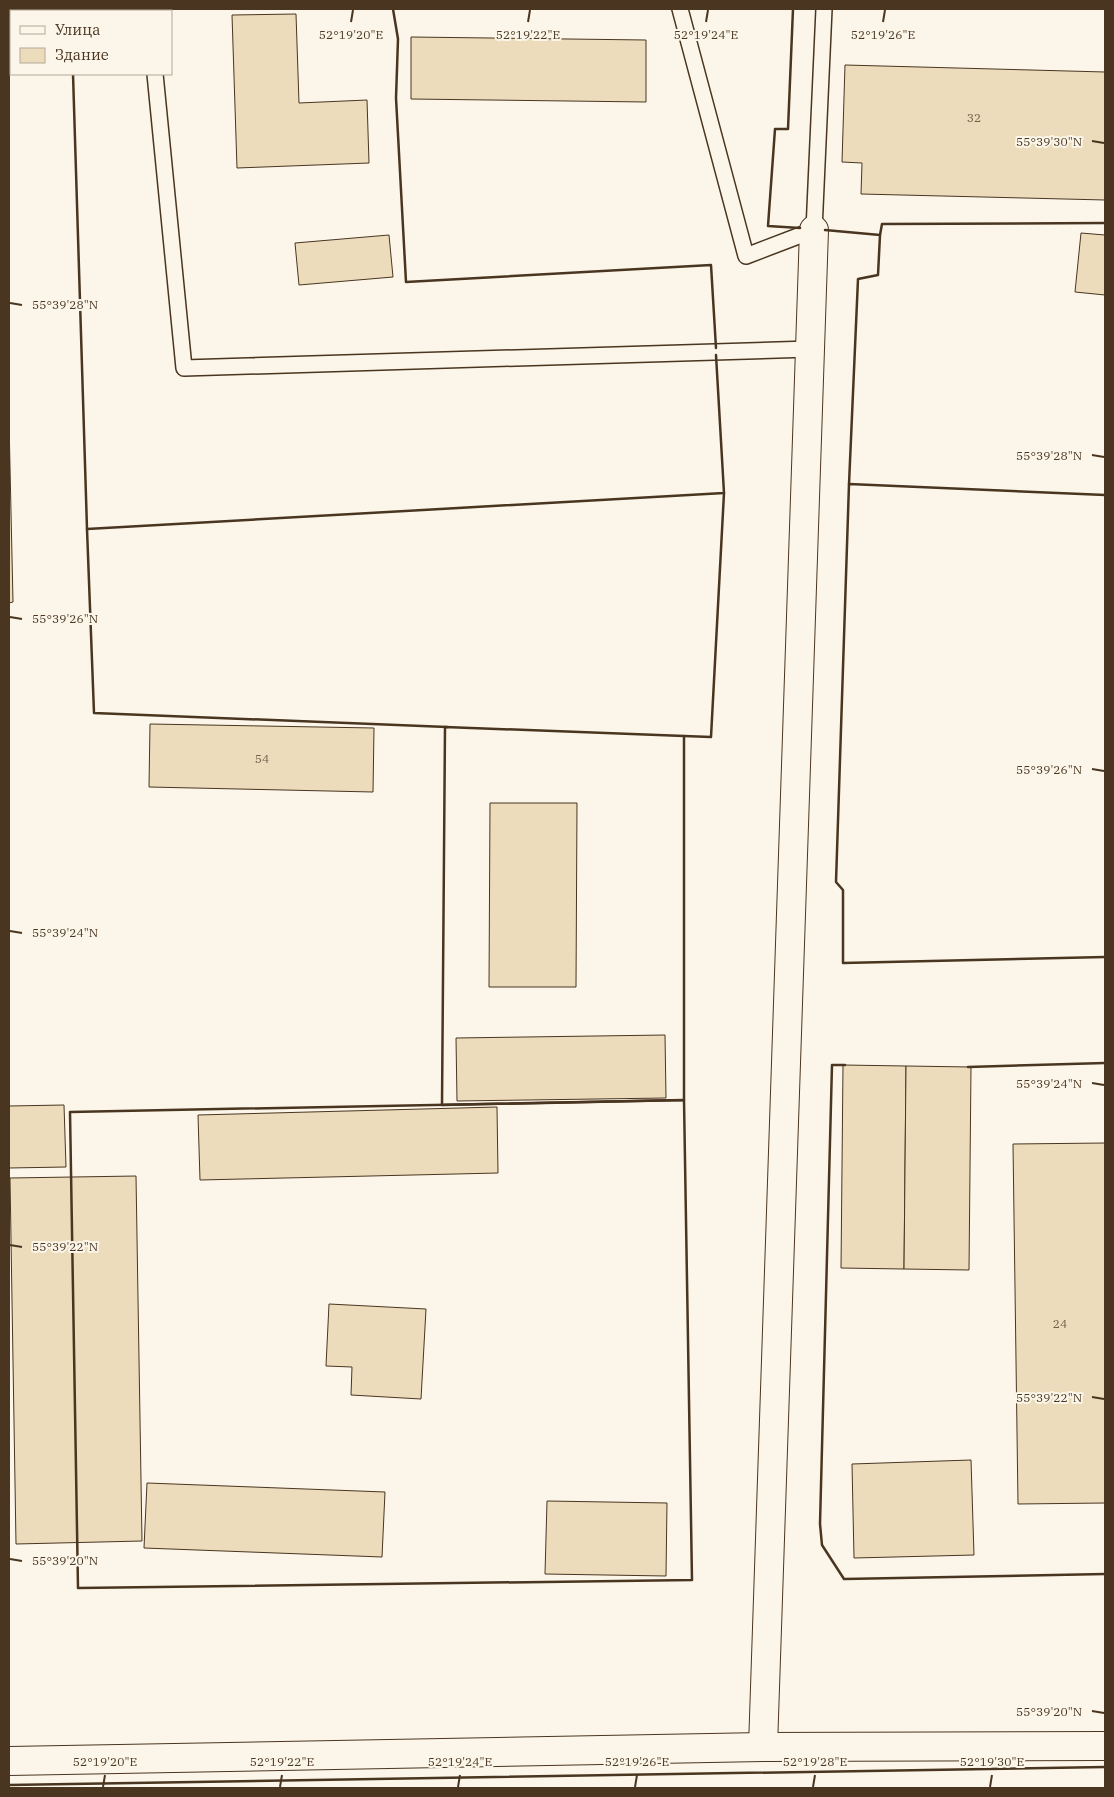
<svg xmlns="http://www.w3.org/2000/svg" width="1114" height="1797" viewBox="0 0 1114 1797" font-family="'IBM Plex Serif',serif">
<style>
.building{fill:#ecdcbc;stroke:#4a3520}
.lines{fill:none;stroke-linecap:round;stroke-linejoin:round}
.service-casing{stroke:#4a3520;stroke-width:18}
.minor-casing{stroke:#4a3520;stroke-width:30}
.tertiary-casing{stroke:#4a3520;stroke-width:30}
.service{stroke:#fbf6e9;stroke-width:15}
.minor{stroke:#fbf6e9;stroke-width:28}
.tertiary{stroke:#fbf6e9;stroke-width:28}
.wall{stroke:#4a3520;stroke-width:2.5}
.ticks{fill:none;stroke:#4a3520;stroke-width:2}
.labels{text-anchor:middle;dominant-baseline:central;stroke-width:4;stroke-linejoin:round;paint-order:stroke}
.number-label{font-size:12px;fill:#725f47}
.ticks-label{font-size:12px;text-anchor:middle;fill:#4a3520;stroke:#fbf6e9;stroke-width:4;stroke-linejoin:round;paint-order:stroke}
</style>
<rect width="100%" height="100%" fill="#fbf6e9"/>
<g class="building">
<polygon points="296,14 299,103 367,100 369,163 237,168 232,15"/>
<polygon points="411,37 646,40 646,102 411,99"/>
<polygon points="845,65 1105,72 1105,200 861,194 862,163 842,162"/>
<polygon points="1081,233 1105,235 1105,295 1075,292"/>
<polygon points="389,235 393,277 299,285 295,243"/>
<polygon points="9,421 13,602 9,603"/>
<polygon points="150,724 374,728 373,792 149,787"/>
<polygon points="490,803 577,803 576,987 489,987"/>
<polygon points="665,1035 666,1098 457,1101 456,1038"/>
<polygon points="843,1065 906,1066 904,1269 841,1268"/>
<polygon points="906,1066 971,1067 969,1270 904,1269"/>
<polygon points="64,1105 66,1167 9,1168 9,1106"/>
<polygon points="497,1107 498,1173 200,1180 198,1115"/>
<polygon points="1105,1143 1105,1503 1018,1504 1013,1144"/>
<polygon points="136,1176 142,1541 16,1544 10,1178"/>
<polygon points="329,1304 426,1309 421,1399 351,1395 352,1367 326,1366"/>
<polygon points="971,1460 974,1555 854,1558 852,1464"/>
<polygon points="147,1483 385,1492 382,1557 144,1548"/>
<polygon points="547,1501 667,1503 666,1576 545,1574"/>
</g>
<g class="lines">
<g class="service-casing">
<g id="service">
<polyline points="680,9 746,256 814,230 824,9"/>
<polyline points="155,74 184,368 810,349"/>
</g>
</g>
<g class="minor-casing">
<polyline id="minor" points="763,1747 814,230"/>
</g>
<g class="tertiary-casing">
<polyline id="tertiary" points="9,1761 763,1747 1105,1746"/>
</g>
<use href="#service" class="service"/>
<use href="#minor" class="minor"/>
<use href="#tertiary" class="tertiary"/>
<g class="wall">
<polyline points="71,9 71,11"/>
<polyline points="393,9 398,39 396,98 406,282 711,265 716,348"/>
<polyline points="793,9 788,129 775,129 768,226 800,228"/>
<polyline points="73,74 87,529 724,493 716,355"/>
<polyline points="825,230 880,235"/>
<polyline points="850,484 849,484 858,279 878,275 880,235 882,224 1105,223"/>
<polyline points="1105,495 849,484 836,882 843,890 843,963 1105,957"/>
<polyline points="87,529 94,713 447,727"/>
<polygon points="445,727 684,736 684,1100 442,1105"/>
<polyline points="684,736 711,737 724,493"/>
<polyline points="845,1065 832,1065 820,1524 822,1545 844,1579 1105,1574"/>
<polyline points="968,1067 1105,1063"/>
<polygon points="684,1100 692,1580 78,1588 70,1112"/>
<polyline points="9,1785 1105,1767"/>
</g>
</g>
<path class="ticks" d="M351,22L353,10M528,22L530,10M706,22L708,10M883,22L885,10M1092,141L1104,143M10,303L22,305M1092,455L1104,457M10,617L22,619M1092,769L1104,771M10,931L22,933M1092,1083L1104,1085M10,1245L22,1247M1092,1397L1104,1399M10,1559L22,1561M1092,1711L1104,1713M103,1787L105,1775M280,1787L282,1775M458,1787L460,1775M635,1787L637,1775M813,1787L815,1775M990,1787L992,1775"/>
<g class="labels">
<g class="number-label">
<text x="974" y="117">32</text>
<text x="262" y="758">54</text>
<text x="1060" y="1323">24</text>
</g>
</g>
<g class="ticks-label">
<text x="351" y="39">52°19'20"E</text>
<text x="528" y="39">52°19'22"E</text>
<text x="706" y="39">52°19'24"E</text>
<text x="883" y="39">52°19'26"E</text>
<text x="1049" y="146">55°39'30"N</text>
<text x="65" y="309">55°39'28"N</text>
<text x="1049" y="460">55°39'28"N</text>
<text x="65" y="623">55°39'26"N</text>
<text x="1049" y="774">55°39'26"N</text>
<text x="65" y="937">55°39'24"N</text>
<text x="1049" y="1088">55°39'24"N</text>
<text x="65" y="1251">55°39'22"N</text>
<text x="1049" y="1402">55°39'22"N</text>
<text x="65" y="1565">55°39'20"N</text>
<text x="1049" y="1716">55°39'20"N</text>
<text x="105" y="1766">52°19'20"E</text>
<text x="282" y="1766">52°19'22"E</text>
<text x="460" y="1766">52°19'24"E</text>
<text x="637" y="1766">52°19'26"E</text>
<text x="815" y="1766">52°19'28"E</text>
<text x="992" y="1766">52°19'30"E</text>
</g>
<rect width="1114" height="1797" fill="none" stroke="#4a3520" stroke-width="20"/>
<rect x="10" y="10" width="162" height="65" fill="#fbf6e9" stroke="#b4a999"/>
<rect x="20" y="26" width="25" height="8" fill="#fbf6e9" stroke="#b4a999"/>
<text x="55" y="35" font-size="15" fill="#4a3520">Улица</text>
<rect x="20" y="48" width="25" height="15" fill="#ecdcbc" stroke="#b4a999"/>
<text x="55" y="60" font-size="15" fill="#4a3520">Здание</text>
</svg>
